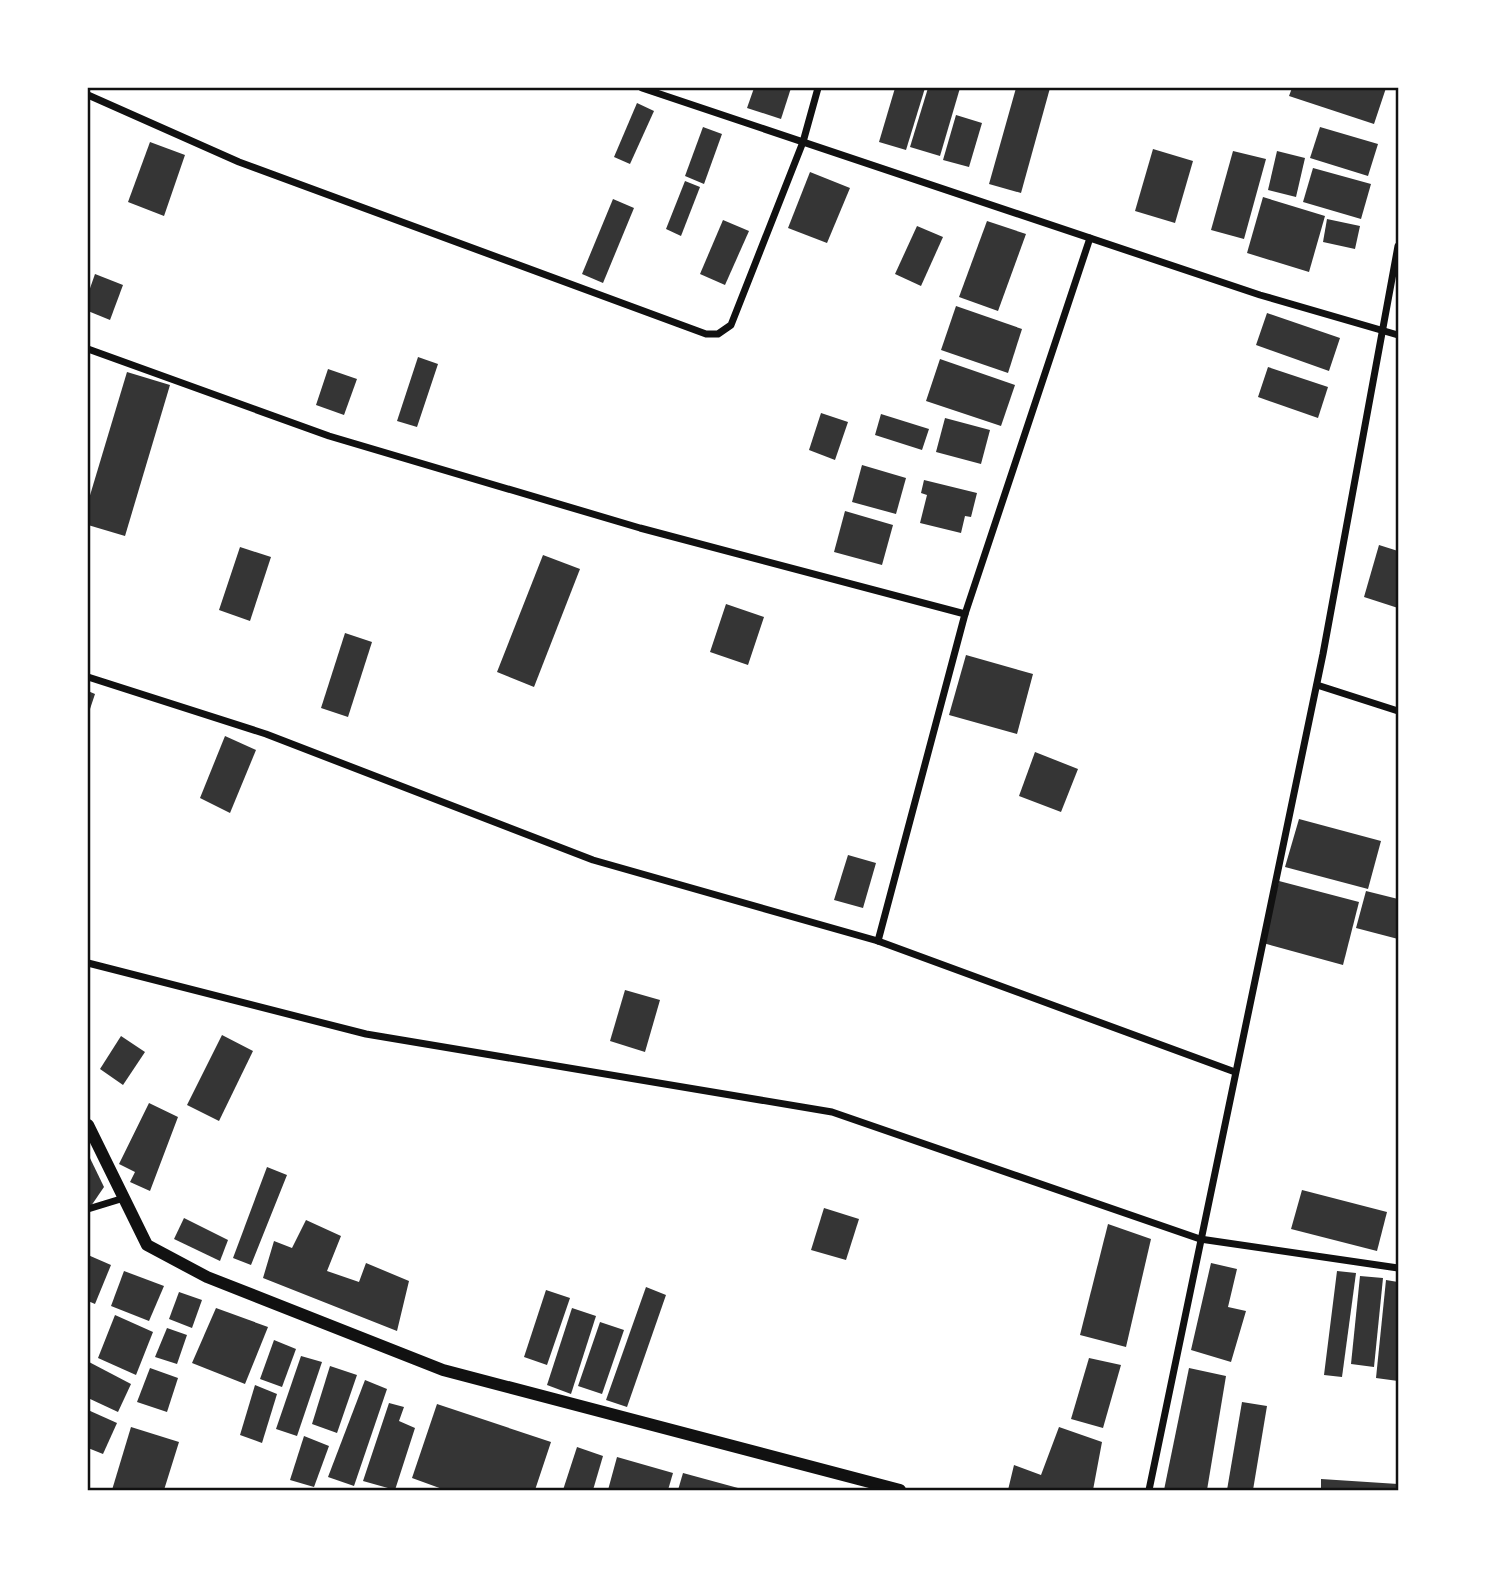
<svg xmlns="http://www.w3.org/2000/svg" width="1486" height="1578" viewBox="0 0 1486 1578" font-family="Manrope,sans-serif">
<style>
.building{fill:#353535}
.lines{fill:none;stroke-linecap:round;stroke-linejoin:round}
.minor{stroke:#111;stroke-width:7}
.tertiary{stroke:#111;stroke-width:12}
.neatline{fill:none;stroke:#111;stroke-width:2.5}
</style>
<rect width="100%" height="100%" fill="#fff"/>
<g class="building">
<polygon points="754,88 791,88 781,119 747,108"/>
<polygon points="895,88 925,88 906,150 879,142"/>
<polygon points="928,88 960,88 940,156 910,147"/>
<polygon points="1016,88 1050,88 1021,193 989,184"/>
<polygon points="1292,88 1386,88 1374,124 1289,96"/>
<polygon points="637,103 654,111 630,164 614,157"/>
<polygon points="956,115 982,123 969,167 943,160"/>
<polygon points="703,127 722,134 704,184 685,176"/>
<polygon points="1320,127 1378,144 1368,176 1310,158"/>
<polygon points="150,142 185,155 164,216 128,202"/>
<polygon points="1153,149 1193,161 1175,223 1135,211"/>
<polygon points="1233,151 1266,159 1244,239 1211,230"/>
<polygon points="1277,151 1305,158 1296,197 1268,190"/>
<polygon points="1313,168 1371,184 1361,219 1303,202"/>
<polygon points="810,172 850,188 827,243 788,228"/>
<polygon points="685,181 700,187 681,236 666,229"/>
<polygon points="1263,197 1325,216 1309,272 1247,253"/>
<polygon points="613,199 634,208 603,283 582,274"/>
<polygon points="1327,219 1360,226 1355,249 1323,242"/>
<polygon points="723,220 749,231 725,285 700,274"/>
<polygon points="987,221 1026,234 998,311 959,297"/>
<polygon points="917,226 943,237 921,286 895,274"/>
<polygon points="95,274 123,285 110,320 88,311 88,294"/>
<polygon points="956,306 1022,329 1008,373 941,350"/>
<polygon points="1267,313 1340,338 1329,371 1256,345"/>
<polygon points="418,357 438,364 417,427 397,421"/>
<polygon points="940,359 1015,385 1001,426 926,401"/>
<polygon points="1268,367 1328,387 1318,418 1258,397"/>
<polygon points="328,369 357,379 344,415 316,405"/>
<polygon points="127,372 170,385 125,536 88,525 88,502"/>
<polygon points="821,413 848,422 835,460 809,450"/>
<polygon points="881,414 929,429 922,450 875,435"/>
<polygon points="945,418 990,430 981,464 936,452"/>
<polygon points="862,465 906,478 896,514 852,502"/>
<polygon points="924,480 977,493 971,517 965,516 961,533 920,523 927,495 921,493"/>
<polygon points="845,511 893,525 882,565 834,552"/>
<polygon points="1379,545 1398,551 1398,608 1364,597"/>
<polygon points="240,547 271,557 250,621 219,610"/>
<polygon points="543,555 580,569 534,687 497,672"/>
<polygon points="726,604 764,617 748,665 710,652"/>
<polygon points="345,633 372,642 348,717 321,708"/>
<polygon points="966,655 1033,674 1017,734 949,715"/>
<polygon points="88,691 95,694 88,715"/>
<polygon points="225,736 256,750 230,813 200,798"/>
<polygon points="1035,752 1078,769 1061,812 1019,796"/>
<polygon points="1299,819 1381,841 1368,889 1285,867"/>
<polygon points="848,855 876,863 863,908 834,900"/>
<polygon points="1279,881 1359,902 1343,965 1263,943"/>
<polygon points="1366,891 1398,899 1398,939 1356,928"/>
<polygon points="625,990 660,1000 645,1052 610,1041"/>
<polygon points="222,1035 253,1051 219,1121 187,1105"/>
<polygon points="121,1036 145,1052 123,1085 100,1069"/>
<polygon points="149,1103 178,1117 150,1191 130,1182 135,1172 119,1164"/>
<polygon points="88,1154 104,1187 91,1206 88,1202"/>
<polygon points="267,1167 287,1175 251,1265 233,1258"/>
<polygon points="1302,1190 1387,1212 1377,1251 1291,1229"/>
<polygon points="824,1208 859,1219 846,1260 811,1250"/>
<polygon points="184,1218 228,1240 220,1261 174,1239"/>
<polygon points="306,1220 341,1236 327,1271 359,1282 366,1263 409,1281 397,1331 263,1278 274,1241 292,1248"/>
<polygon points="1108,1224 1151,1239 1126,1347 1080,1335"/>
<polygon points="88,1255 111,1265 95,1304 88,1301"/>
<polygon points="1211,1263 1237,1269 1228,1307 1246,1311 1231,1362 1191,1350"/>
<polygon points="124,1271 164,1286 149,1321 111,1306"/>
<polygon points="1337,1271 1356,1273 1342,1377 1324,1375"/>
<polygon points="1360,1276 1383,1278 1374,1367 1351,1364"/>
<polygon points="1386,1280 1398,1282 1398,1381 1376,1378"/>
<polygon points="646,1287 666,1295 627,1407 606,1400"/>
<polygon points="546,1290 570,1298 547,1365 524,1357"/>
<polygon points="179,1292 202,1300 192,1328 169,1319"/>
<polygon points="216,1308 268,1327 245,1384 192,1363"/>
<polygon points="572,1308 596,1316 571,1394 547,1385"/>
<polygon points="115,1315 153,1332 136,1375 98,1358"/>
<polygon points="600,1322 624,1330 602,1394 578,1386"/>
<polygon points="167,1328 187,1335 177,1364 155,1357"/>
<polygon points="274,1340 296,1349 282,1387 260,1379"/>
<polygon points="301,1356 322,1362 297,1436 276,1429"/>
<polygon points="1089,1358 1121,1365 1103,1428 1071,1419"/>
<polygon points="89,1362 131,1384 118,1412 88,1398"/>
<polygon points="330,1366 357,1375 337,1433 312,1424"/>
<polygon points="150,1368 178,1378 167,1412 137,1402"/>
<polygon points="1189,1368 1226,1376 1207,1490 1164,1490"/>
<polygon points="365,1380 387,1389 354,1486 328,1477"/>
<polygon points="255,1385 277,1394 262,1443 240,1435"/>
<polygon points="1242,1402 1267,1406 1253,1490 1227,1490"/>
<polygon points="389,1403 404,1407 399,1421 415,1428 395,1490 363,1481"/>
<polygon points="437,1404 551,1442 535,1490 445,1490 412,1478"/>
<polygon points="88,1410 117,1423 103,1454 88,1448"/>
<polygon points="131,1427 179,1442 164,1490 112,1490"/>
<polygon points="1059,1427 1102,1442 1093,1490 1008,1490 1014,1465 1041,1475"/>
<polygon points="304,1436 329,1446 314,1487 290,1480"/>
<polygon points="577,1447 603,1456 593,1490 563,1490"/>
<polygon points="617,1457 673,1473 668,1490 608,1490"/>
<polygon points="683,1473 738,1488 737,1490 678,1490"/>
<polygon points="1321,1479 1398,1484 1398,1490 1321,1490"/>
</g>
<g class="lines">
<g class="minor">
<polyline points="642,88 1260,295 1398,335"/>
<polyline points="88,95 239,162 706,334 718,334 731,325 803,142 818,88"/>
<polyline points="88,349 329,436 640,528 965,614"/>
<polyline points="88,677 266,734 593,860 878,941 1235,1072"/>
<polyline points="1317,685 1398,711"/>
<polyline points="878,941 965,614 1090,238"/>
<polyline points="88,963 366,1034 832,1112 1200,1239 1398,1268"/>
<polyline points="88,1209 124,1198"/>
<polyline points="1149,1490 1323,654 1398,246"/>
</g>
<polyline class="tertiary" points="88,1125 147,1245 207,1277 443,1370 900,1490"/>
</g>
<rect width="1486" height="1578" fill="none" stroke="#ffffff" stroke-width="178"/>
<rect x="89" y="89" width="1308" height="1400" class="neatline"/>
</svg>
